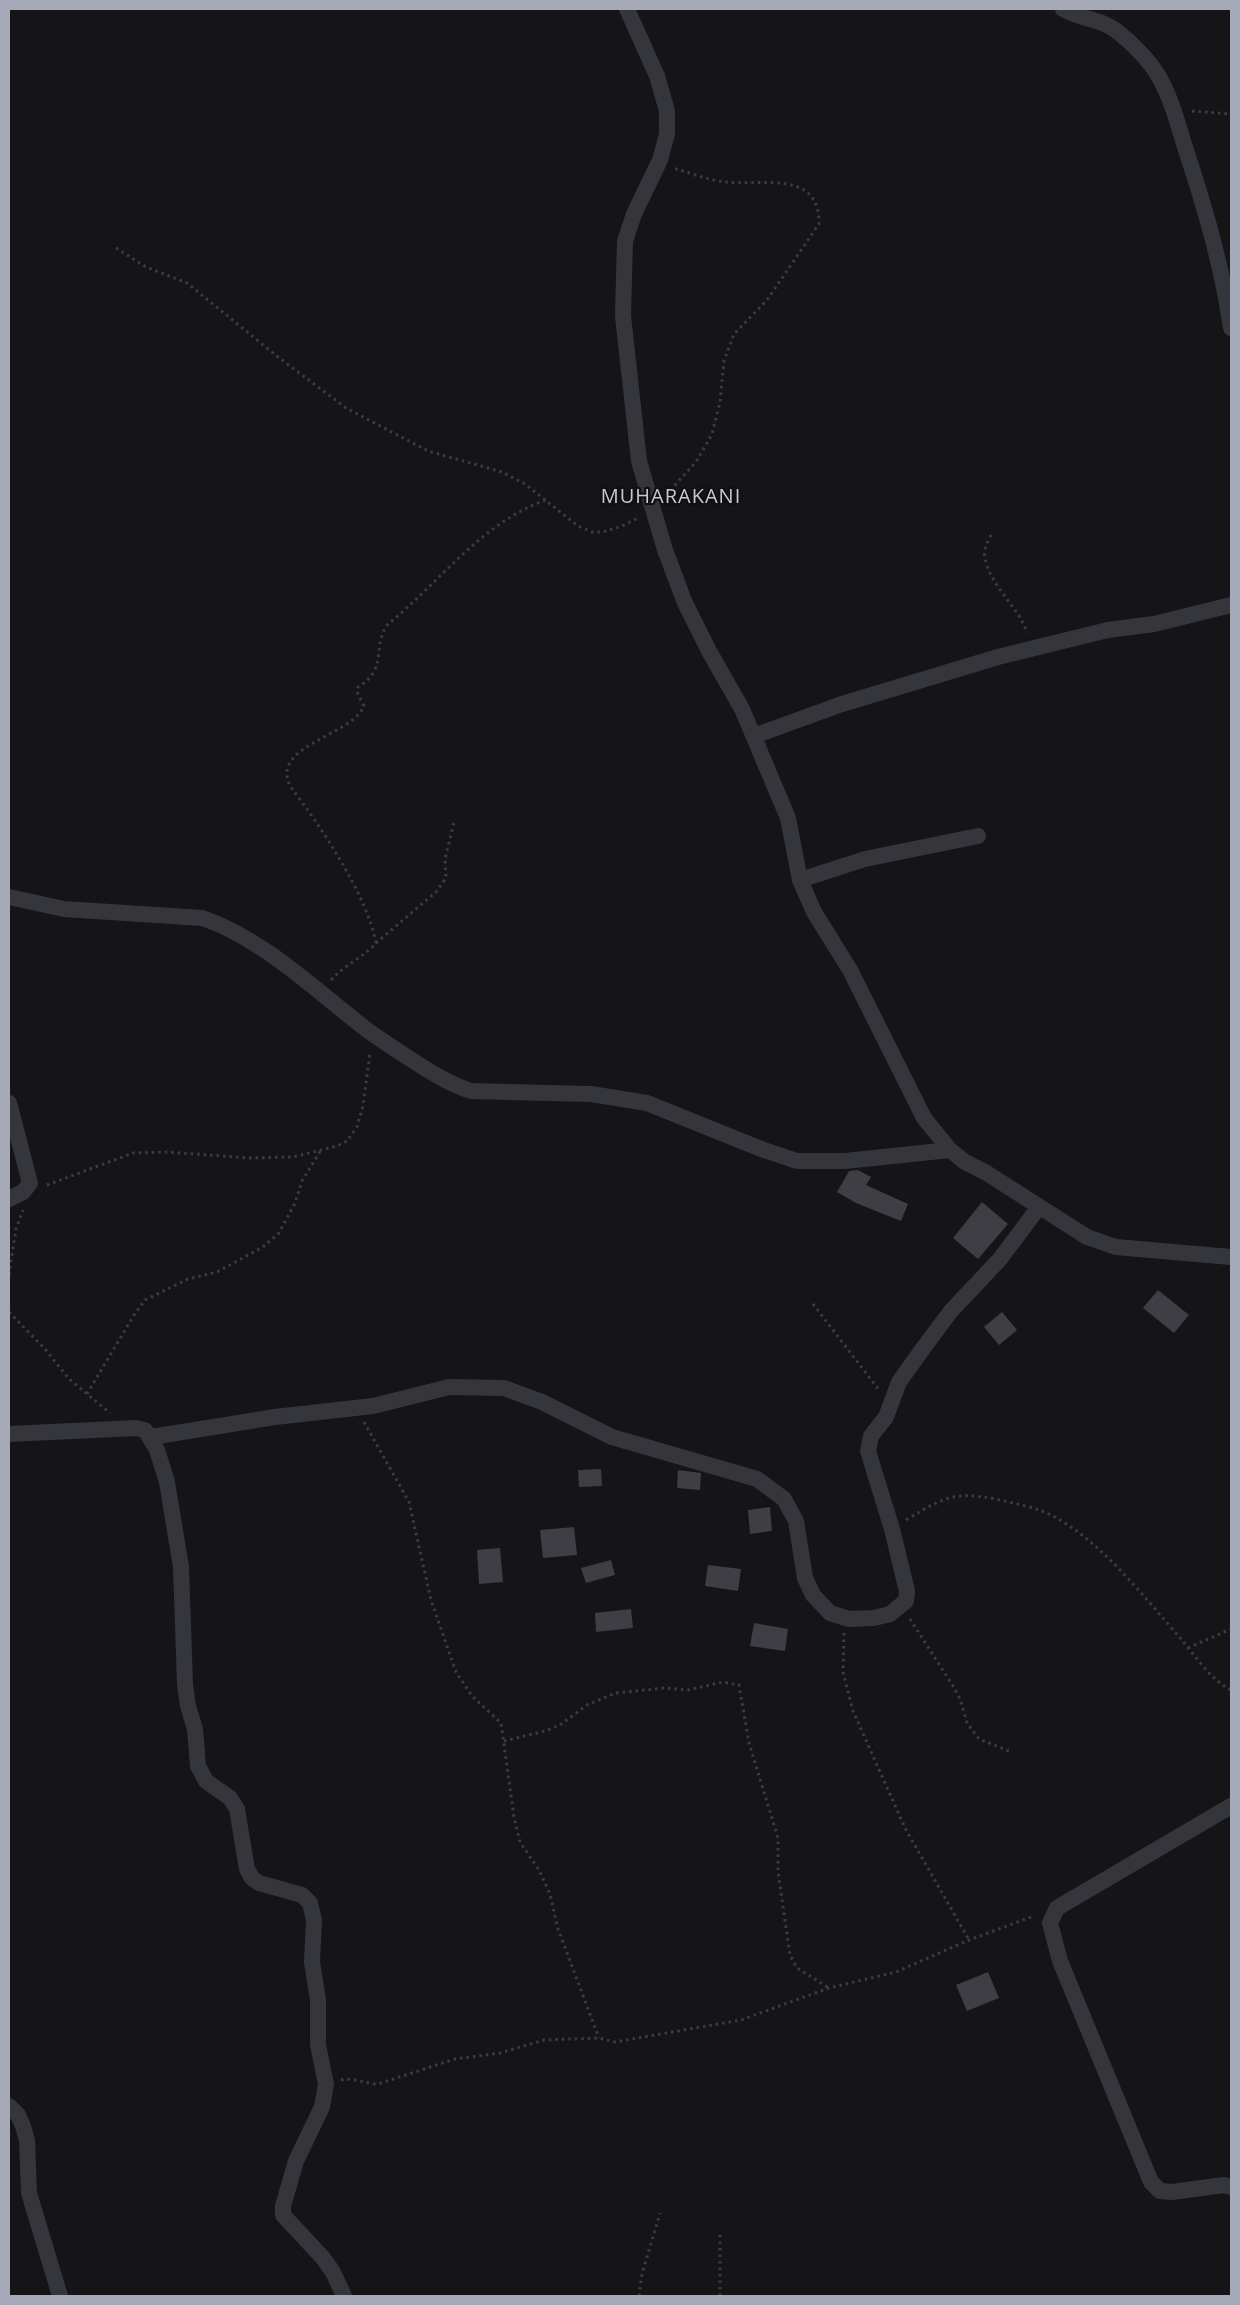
<svg xmlns="http://www.w3.org/2000/svg" width="1240" height="2305" viewBox="0 0 1240 2305" font-family="'Open Sans',sans-serif">
<style>
.building{fill:#3e3e44}
.lines{fill:none;stroke-linecap:round;stroke-linejoin:round}
.path{stroke:#3b3d43;stroke-width:3;stroke-dasharray:2.5 4;stroke-linecap:butt}
.street{stroke:#35363c;stroke-width:16}
.labels{text-anchor:middle;dominant-baseline:central;stroke-width:4.5;stroke-linejoin:round;paint-order:stroke}
.quarter-label{font-size:20px;letter-spacing:1px;fill:#c6c9d4;stroke:#100f12}
</style>
<rect width="100%" height="100%" fill="#151417"/>
<g class="building">
<polygon points="858,1170 871,1177 866,1185 908,1204 901,1221 856,1203 837,1192 849,1171"/>
<polygon points="982,1202 1008,1224 978,1259 953,1238"/>
<polygon points="1158,1290 1189,1315 1174,1333 1143,1308"/>
<polygon points="1002,1312 1017,1330 999,1345 984,1327"/>
<polygon points="601,1469 602,1486 579,1487 578,1470"/>
<polygon points="678,1470 701,1473 700,1490 677,1488"/>
<polygon points="770,1507 772,1531 750,1534 748,1510"/>
<polygon points="574,1527 577,1555 543,1558 540,1530"/>
<polygon points="500,1548 503,1582 479,1584 477,1550"/>
<polygon points="611,1560 615,1575 586,1583 581,1568"/>
<polygon points="708,1565 741,1569 738,1591 705,1586"/>
<polygon points="631,1609 633,1628 596,1632 595,1613"/>
<polygon points="754,1623 788,1629 785,1651 750,1646"/>
<polygon points="988,1972 999,1998 967,2011 956,1985"/>
</g>
<g class="lines">
<g class="path">
<polyline points="1192,111 1231,114"/>
<polyline points="116,248 146,267 187,283 278,357 346,408 428,451 502,472 525,484 578,526 592,532 603,532 622,526 638,518"/>
<path d="M666,495L696,462L712,434L720,402L724,361L734,334L767,300L819,224C820,169 761,186 725,182C708,180 690,173 673,168"/>
<path d="M991,535C988,541 983,550 985,557C989,586 1019,606 1027,633"/>
<polyline points="376,943 436,892 446,878 445,859 454,822"/>
<path d="M331,980C344,965 363,958 376,943C367,895 320,825 290,786C270,745 352,736 364,706L357,692L358,687C388,669 372,648 387,625C438,584 482,522 546,500"/>
<polyline points="47,1185 133,1153 168,1152 249,1158 293,1157 337,1146 347,1141 357,1127 363,1106 370,1053"/>
<polyline points="9,1275 16,1229 23,1210"/>
<polyline points="813,1304 879,1390"/>
<polyline points="9,1312 45,1349 69,1379 110,1413"/>
<polyline points="87,1394 134,1315 145,1300 188,1279 217,1272 263,1247 279,1233 295,1203 302,1181 321,1150"/>
<polyline points="364,1422 409,1502 431,1600 456,1672 472,1696 501,1723 514,1817 520,1842 539,1870 550,1894 558,1929 599,2038"/>
<path d="M906,1520C951,1492 961,1491 1013,1503C1021,1505 1031,1507 1039,1510C1092,1529 1144,1597 1181,1639C1196,1657 1210,1679 1231,1690"/>
<polyline points="910,1619 953,1686 960,1699 967,1723 979,1739 1009,1751"/>
<polyline points="844,1633 843,1672 853,1711 905,1828 969,1940"/>
<polyline points="1188,1648 1231,1629"/>
<polyline points="504,1741 545,1731 560,1725 587,1705 616,1693 665,1688 688,1690 723,1682 739,1685 749,1743 778,1838 778,1872 790,1955 797,1968 829,1988"/>
<path d="M341,2080C355,2077 365,2084 378,2084L455,2059L500,2053L544,2040L599,2038L615,2042L741,2020L829,1988L896,1972L969,1940L1034,1916"/>
<polyline points="639,2296 642,2274 660,2213"/>
<polyline points="720,2296 720,2231"/>
</g>
<g class="street">
<polyline points="627,9 657,76 667,111 667,134 660,160 634,214 625,241 623,316 639,461 665,550 685,603 709,651 742,709 788,818 800,880 814,912 850,970 924,1118 950,1150 965,1162 985,1172 1087,1237 1116,1247 1231,1257"/>
<path d="M1063,9C1081,20 1101,18 1118,32C1132,43 1150,61 1159,77C1171,98 1177,121 1184,144C1204,205 1222,265 1231,328"/>
<polyline points="754,736 842,704 998,657 1108,630 1154,624 1231,605"/>
<polyline points="800,880 865,859 978,836"/>
<path d="M9,897L64,909L202,918C259,937 310,985 357,1022C371,1034 388,1044 404,1055C426,1069 446,1083 471,1091L591,1094L647,1103L764,1150L797,1161H845L950,1150"/>
<polyline points="9,1103 30,1183 23,1192 9,1199"/>
<polyline points="9,1434 136,1428 145,1430 157,1450 167,1482 181,1567 185,1684 188,1706 195,1729 198,1766 206,1781 230,1798 237,1809 247,1869 252,1878 259,1883 302,1895 310,1903 314,1920 312,1962 318,2000 318,2045 326,2084 322,2107 296,2161 283,2206 283,2215 323,2258 333,2272 344,2296"/>
<polyline points="151,1437 275,1417 373,1406 449,1387 504,1388 542,1402 612,1437 757,1479 784,1499 796,1521 805,1578 813,1595 830,1613 849,1619 874,1618 890,1614 906,1601 907,1591 892,1529 868,1451 871,1436 886,1417 899,1382 924,1347 951,1311 1000,1259 1039,1207"/>
<polyline points="1231,1806 1057,1908 1050,1923 1060,1961 1151,2182 1160,2191 1172,2192 1224,2185 1231,2187"/>
<polyline points="9,2106 18,2115 23,2126 27,2140 29,2193 60,2296"/>
</g>
</g>
<g class="labels">
<g class="quarter-label">
<text x="671" y="495">MUHARAKANI</text>
</g>
</g>
<rect width="1240" height="2305" fill="none" stroke="#a5a9b8" stroke-width="20"/>
</svg>
